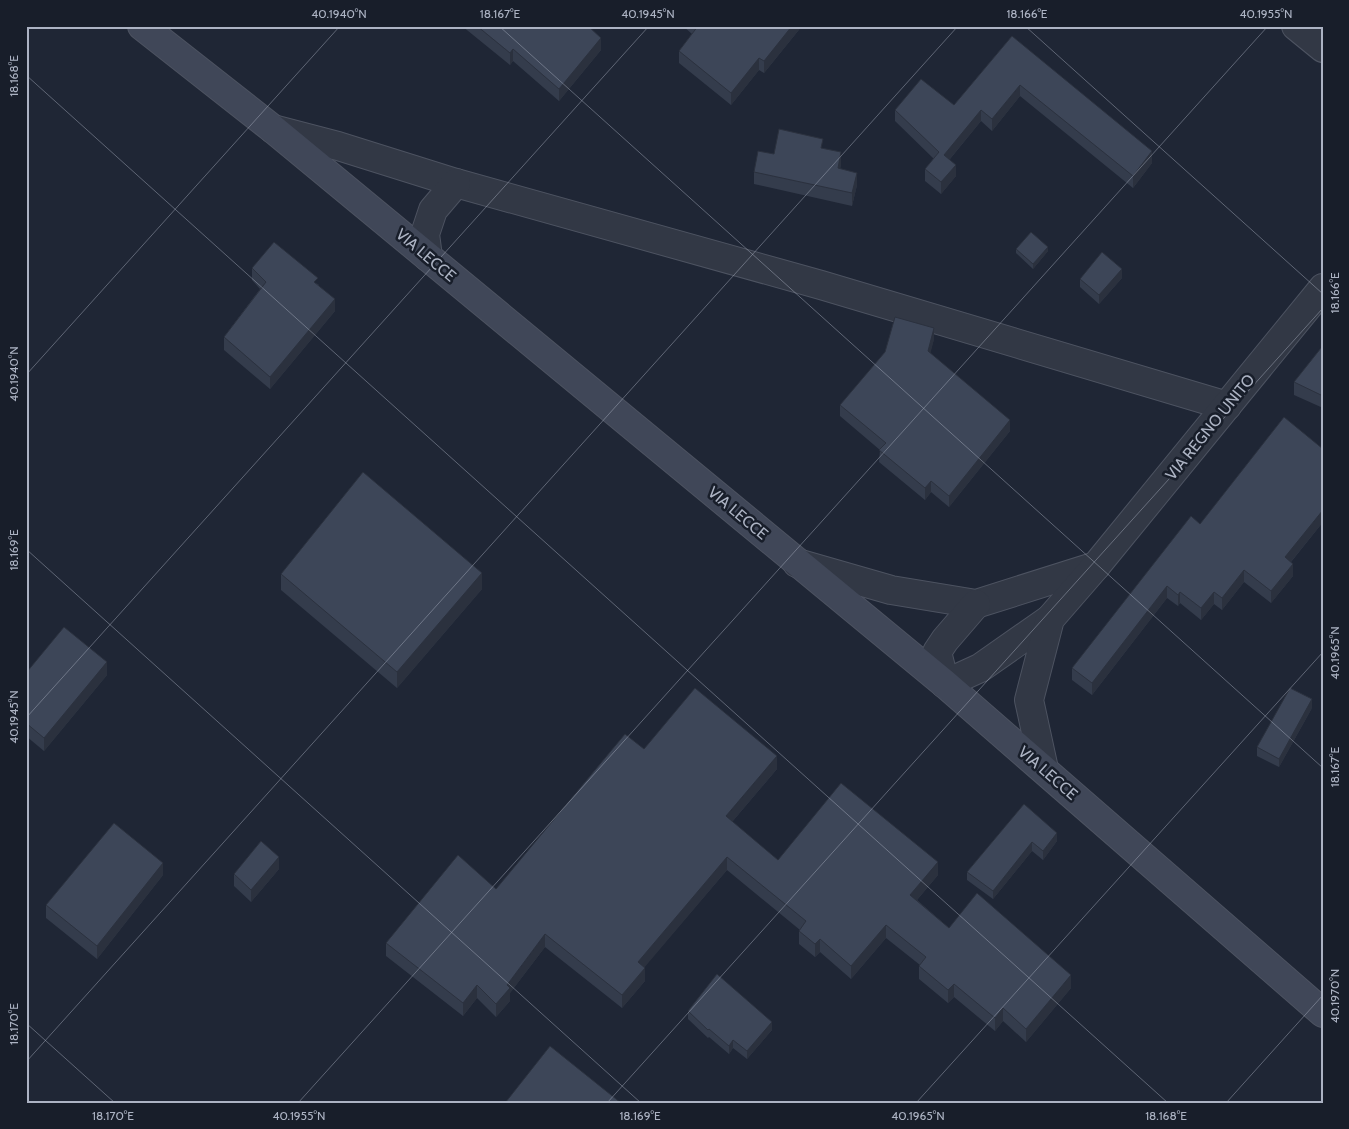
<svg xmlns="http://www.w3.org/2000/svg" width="1349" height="1129" viewBox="0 0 1349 1129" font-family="Cabin,sans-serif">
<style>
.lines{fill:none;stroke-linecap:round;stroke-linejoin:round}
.minor-casing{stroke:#4d5361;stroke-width:30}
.secondary-casing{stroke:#4d5361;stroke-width:30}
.minor{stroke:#323845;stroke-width:28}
.secondary{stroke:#404758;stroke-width:28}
.wall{fill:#343c4c}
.shaded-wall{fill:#2b313e}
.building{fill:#3d4658;stroke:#2b313e}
.ticks{fill:none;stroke:#acb3c3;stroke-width:1;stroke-opacity:0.45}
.labels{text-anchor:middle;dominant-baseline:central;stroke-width:5;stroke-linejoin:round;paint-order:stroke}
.street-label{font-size:16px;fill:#acb3c3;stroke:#181e2a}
.neatline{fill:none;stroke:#acb3c3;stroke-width:2}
.ticks-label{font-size:12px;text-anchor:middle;fill:#acb3c3}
</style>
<rect width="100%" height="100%" fill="#1f2635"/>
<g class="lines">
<g class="minor-casing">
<g id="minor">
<polyline points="1296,26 1323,48"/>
<polyline points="273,129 338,146 456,183 821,285 1227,406"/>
<polyline points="428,257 425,234 433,210 456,183"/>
<polyline points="797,563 891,590 976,604 1096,566"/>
<polyline points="976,604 945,640 937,652 945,684 980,668 1050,619"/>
<polyline points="1044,769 1029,700 1050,619 1096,566 1323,288"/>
</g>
</g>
<g class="secondary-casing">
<polyline id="secondary" points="142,26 273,129 945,684 1323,1013"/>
</g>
<use href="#minor" class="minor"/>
<use href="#secondary" class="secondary"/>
</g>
<g class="wall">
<polygon points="462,26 588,26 601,50 559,101 513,61 510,65"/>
<polygon points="683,26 802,26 764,73 759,70 731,105 679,63 679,51 692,34"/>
<polygon points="1012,36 1152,163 1133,188 1020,96 992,131 981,121 950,159 956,176 941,194 925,181 925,169 934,159 895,121 895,110 954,105"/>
<polygon points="823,148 841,164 840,169 857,185 852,206 754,184 754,172 774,154"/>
<polygon points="1016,249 1048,251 1033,269 1016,253"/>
<polygon points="252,268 318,284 335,311 270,389 224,350 224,337 260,289 252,280"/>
<polygon points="1122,278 1099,304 1080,287 1080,279"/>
<polygon points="934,339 930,353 1010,431 949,507 931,492 925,500 879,462 880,450 840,416 840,405"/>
<polygon points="1323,349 1323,408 1294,395 1294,382"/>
<polygon points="1323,522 1291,562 1293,576 1271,603 1244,582 1222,610 1214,604 1201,620 1180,603 1178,606 1167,598 1092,695 1072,680 1072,668 1200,524"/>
<polygon points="281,574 482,589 397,688 281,590"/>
<polygon points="26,673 107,675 44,751 26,736"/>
<polygon points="1312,708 1279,767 1257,756 1257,747"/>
<polygon points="644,749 777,769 732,822 778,860 938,875 917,900 949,928 1071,988 1026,1042 1003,1021 995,1031 954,997 948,1003 919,979 919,966 920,965 886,938 851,979 820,952 815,957 799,944 799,931 800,930 727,870 644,967 645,981 622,1008 545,947 510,993 510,1001 496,1017 477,998 463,1016 386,956 386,943 496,889"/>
<polygon points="1024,804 1057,841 1043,860 1032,851 993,899 967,880 967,872"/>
<polygon points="279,869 251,902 234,886 234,874"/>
<polygon points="163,875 97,959 46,918 46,905"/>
<polygon points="688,1011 772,1030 747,1059 733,1048 729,1054 709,1037 708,1038 688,1019"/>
</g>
<g class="shaded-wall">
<polygon points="792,26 802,26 764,73 764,61"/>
<polygon points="601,38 601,50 559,101 559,89"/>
<polygon points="513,49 513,61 510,65 510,53"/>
<polygon points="759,58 759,70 731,105 731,93"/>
<polygon points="1020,85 1020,96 992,131 992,119"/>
<polygon points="981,110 981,121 944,166 944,155"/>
<polygon points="1152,151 1152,163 1133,188 1133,176"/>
<polygon points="841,152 841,164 838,181 838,168"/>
<polygon points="956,165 956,176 941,194 941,182"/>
<polygon points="857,173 857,185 852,206 852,193"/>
<polygon points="1048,247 1048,251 1033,269 1033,264"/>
<polygon points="1122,269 1122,278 1099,304 1099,295"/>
<polygon points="335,299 335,311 270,389 270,377"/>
<polygon points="934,328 934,339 928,363 928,351"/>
<polygon points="1010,420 1010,431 949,507 949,496"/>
<polygon points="931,481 931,492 925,500 925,488"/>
<polygon points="1323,510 1323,522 1285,569 1285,557"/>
<polygon points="1293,564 1293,576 1271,603 1271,591"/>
<polygon points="1244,570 1244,582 1222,610 1222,598"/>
<polygon points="482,573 482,589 397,688 397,672"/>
<polygon points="1167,586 1167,598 1092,695 1092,683"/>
<polygon points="1180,592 1180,603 1178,606 1178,595"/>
<polygon points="1214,592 1214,604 1201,620 1201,608"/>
<polygon points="107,662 107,675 44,751 44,738"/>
<polygon points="1312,699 1312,708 1279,767 1279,759"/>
<polygon points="777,756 777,769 726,829 726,816"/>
<polygon points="1057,833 1057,841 1043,860 1043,851"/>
<polygon points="1032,842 1032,851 993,899 993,891"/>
<polygon points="279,857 279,869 251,902 251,890"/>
<polygon points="727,857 727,870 638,975 638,962"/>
<polygon points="938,862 938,875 910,908 910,895"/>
<polygon points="163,863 163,875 97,959 97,946"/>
<polygon points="886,925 886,938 851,979 851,966"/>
<polygon points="545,934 545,947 510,993 510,1001 496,1017 496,1004 507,985"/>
<polygon points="820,939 820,952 815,957 815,944"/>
<polygon points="645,968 645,981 622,1008 622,995"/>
<polygon points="1071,975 1071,988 1026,1042 1026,1029"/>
<polygon points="954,984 954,997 948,1003 948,990"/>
<polygon points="477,985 477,998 463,1016 463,1003"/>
<polygon points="1003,1008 1003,1021 995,1031 995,1018"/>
<polygon points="772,1022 772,1030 747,1059 747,1051"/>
<polygon points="733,1040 733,1048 729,1054 729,1046"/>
</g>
<g class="building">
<polygon points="477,26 588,26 601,38 559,89 513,49 510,53"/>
<polygon points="698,26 792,26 764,61 759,58 731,93 679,51"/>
<polygon points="1012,36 1152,151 1133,176 1020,85 992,119 981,110 944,155 956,165 941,182 925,169 939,152 895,110 921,79 954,105"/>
<polygon points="779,129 823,139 821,148 841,152 838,168 857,173 852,193 754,172 758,151 774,154"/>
<polygon points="1031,232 1048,247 1033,264 1016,249"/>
<polygon points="274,242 318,278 314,282 335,299 270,377 224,337 266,282 252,268"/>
<polygon points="1102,252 1122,269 1099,295 1080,279"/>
<polygon points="895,317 934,328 928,351 1010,420 949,496 931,481 925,488 879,450 886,443 840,405 885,352"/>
<polygon points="1321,348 1323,349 1323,396 1294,382"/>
<polygon points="1284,417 1323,449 1323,510 1285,557 1293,564 1271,591 1244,570 1222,598 1214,592 1201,608 1180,592 1178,595 1167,586 1092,683 1072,668 1191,516 1200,524"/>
<polygon points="363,472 482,573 397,672 281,574"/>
<polygon points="64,627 107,662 44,738 26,723 26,673"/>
<polygon points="695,688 777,756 726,816 778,860 841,783 938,862 910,895 949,928 977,893 1071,975 1026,1029 1003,1008 995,1018 954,984 948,990 919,966 926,957 886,925 851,966 820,939 815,944 799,931 806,921 727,857 638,962 645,968 622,995 545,934 507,985 510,988 496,1004 477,985 463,1003 386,943 458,855 496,889 625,734 644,749"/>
<polygon points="1290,688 1312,699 1279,759 1257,747"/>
<polygon points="1024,804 1057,833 1043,851 1032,842 993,891 967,872"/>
<polygon points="114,823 163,863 97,946 46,905"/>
<polygon points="261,841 279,857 251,890 234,874"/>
<polygon points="717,974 772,1022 747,1051 733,1040 729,1046 709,1029 708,1030 688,1011"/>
<polygon points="550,1046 621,1103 505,1103"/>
</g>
<path class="ticks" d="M499,26L1323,768M1025,26L1323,294M26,32L31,26M26,75L1168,1103M26,375L340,26M26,549L641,1103M26,718L649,26M26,1023L115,1103M26,1062L958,26M298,1103L1268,26M607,1103L1323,308M916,1103L1323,652M1226,1103L1323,995"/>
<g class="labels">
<g class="street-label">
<text transform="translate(426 255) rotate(40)">VIA LECCE</text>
<text transform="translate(1210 427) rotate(-51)">VIA REGNO UNITO</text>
<text transform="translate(738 513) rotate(40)">VIA LECCE</text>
<text transform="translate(1048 773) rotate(41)">VIA LECCE</text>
</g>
</g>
<rect width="1349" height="1129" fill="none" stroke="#181e2a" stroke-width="55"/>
<rect x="28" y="28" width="1294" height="1074" class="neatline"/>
<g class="ticks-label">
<text x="339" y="18">40.1940°N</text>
<text x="500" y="18">18.167°E</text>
<text x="648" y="18">40.1945°N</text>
<text x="1027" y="18">18.166°E</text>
<text x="1266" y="18">40.1955°N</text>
<text transform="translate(14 76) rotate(-90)" y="4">18.168°E</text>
<text transform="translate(1335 293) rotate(-90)" y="4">18.166°E</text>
<text transform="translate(14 374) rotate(-90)" y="4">40.1940°N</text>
<text transform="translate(14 550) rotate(-90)" y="4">18.169°E</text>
<text transform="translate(1335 653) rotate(-90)" y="4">40.1965°N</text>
<text transform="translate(14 717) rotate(-90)" y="4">40.1945°N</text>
<text transform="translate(1335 767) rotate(-90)" y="4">18.167°E</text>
<text transform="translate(1335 996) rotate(-90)" y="4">40.1970°N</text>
<text transform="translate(14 1024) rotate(-90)" y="4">18.170°E</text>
<text x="113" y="1120">18.170°E</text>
<text x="299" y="1120">40.1955°N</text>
<text x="640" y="1120">18.169°E</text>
<text x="918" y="1120">40.1965°N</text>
<text x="1166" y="1120">18.168°E</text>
</g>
</svg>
